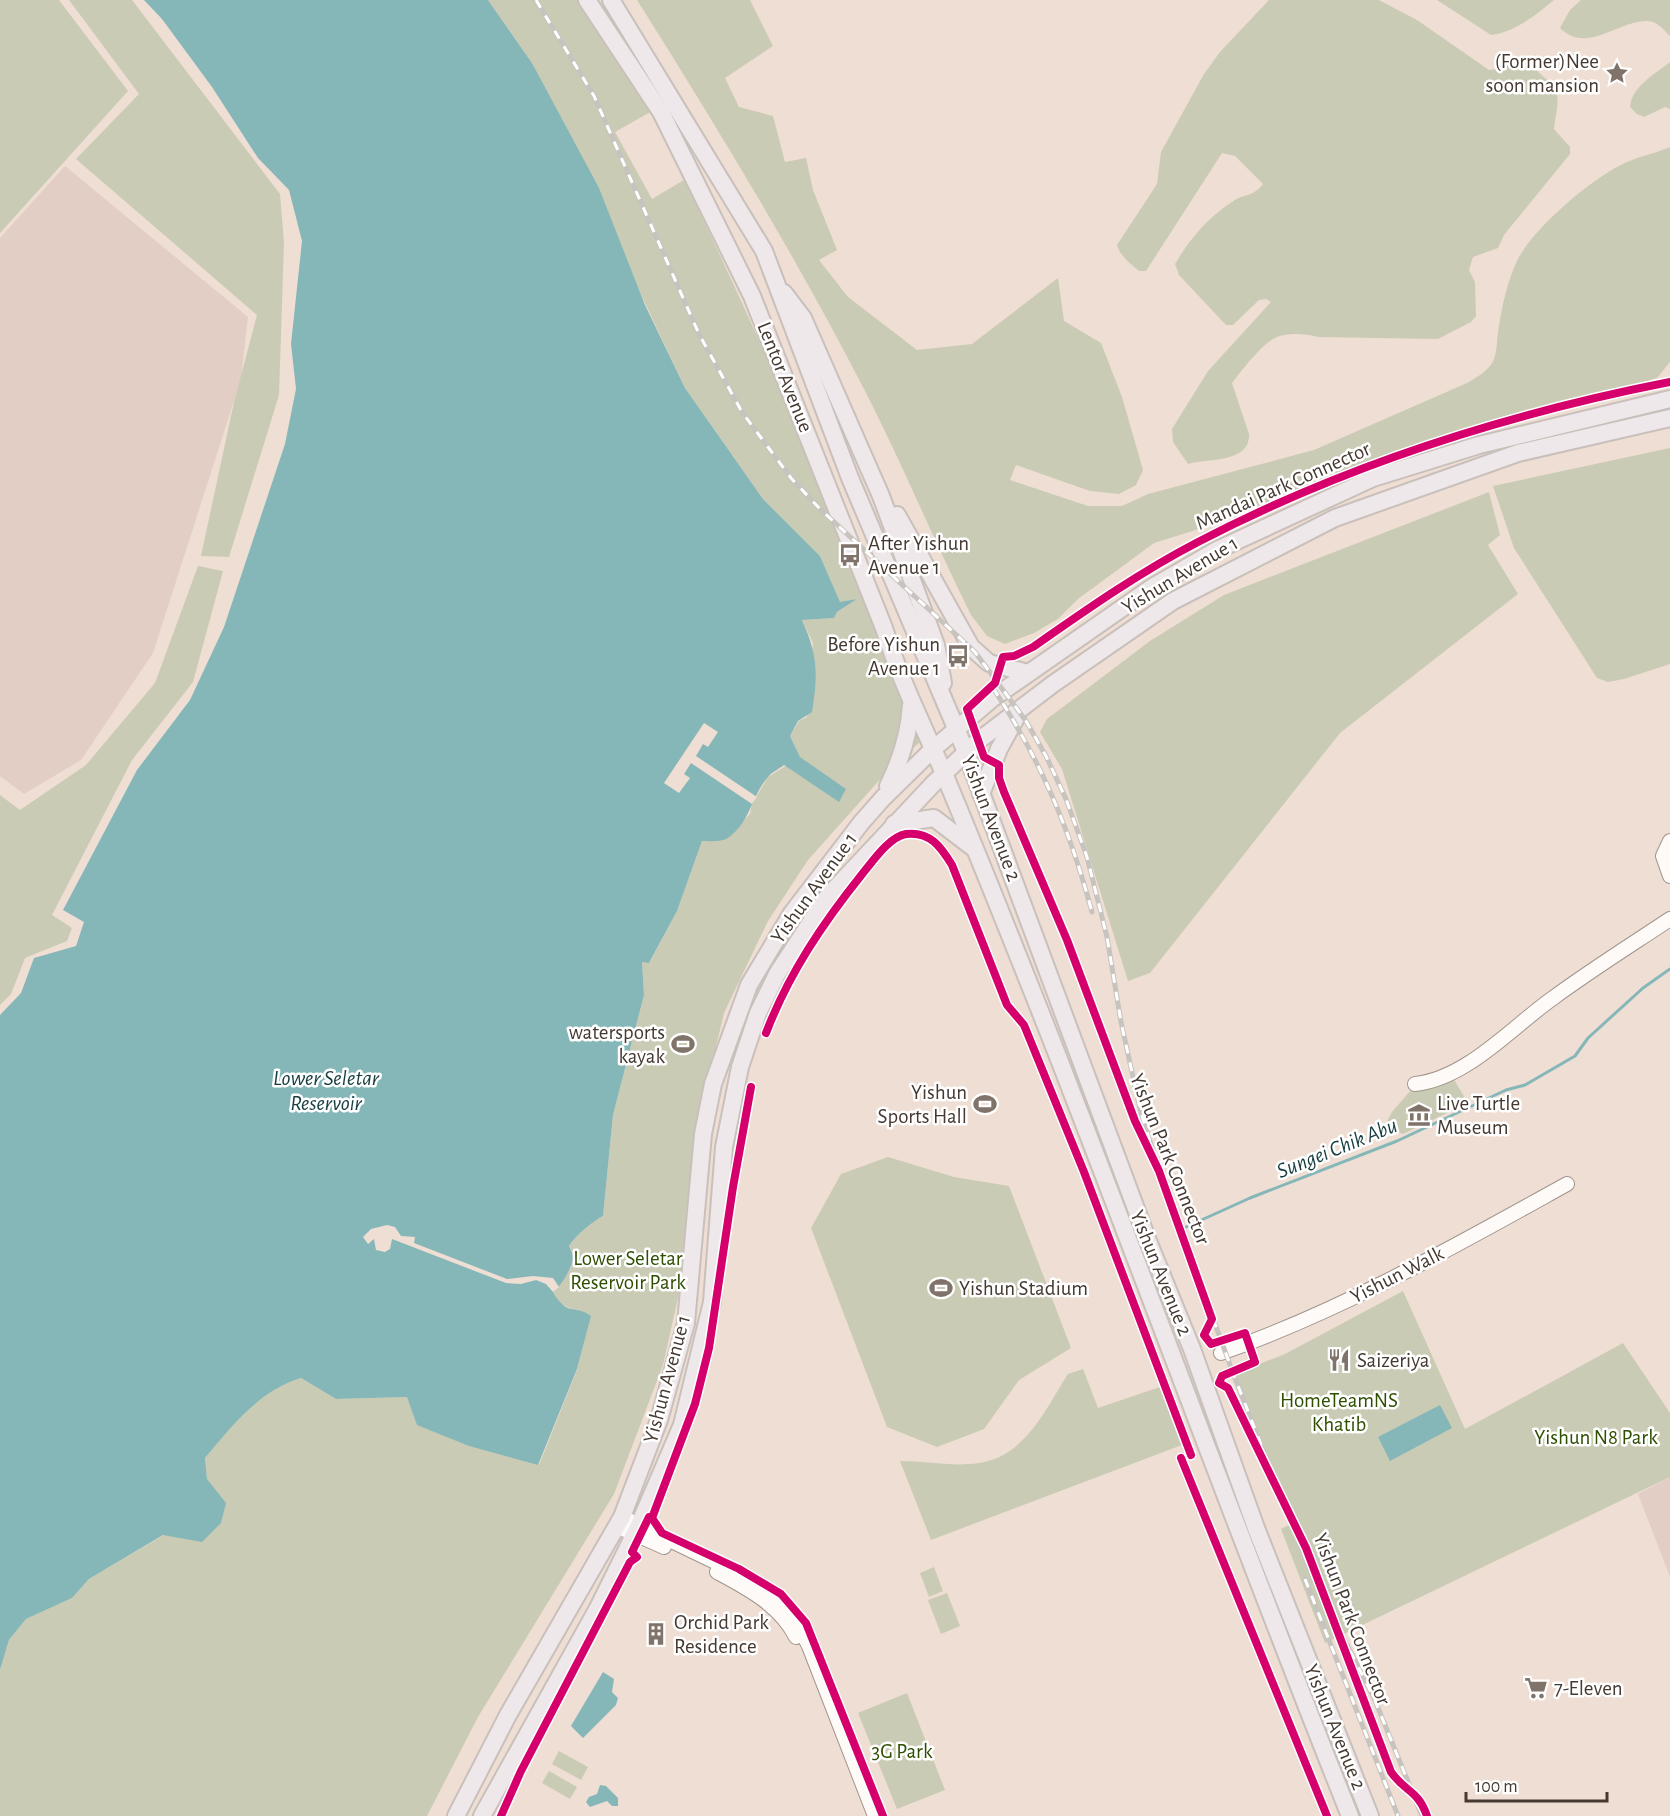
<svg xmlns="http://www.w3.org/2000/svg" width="1670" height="1816" viewBox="0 0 1670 1816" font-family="'Alegreya Sans',sans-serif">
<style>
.industrial{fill:#e3cec6}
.education{fill:#e3cec5}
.green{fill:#cacbb5}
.water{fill:#86b7b8}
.pier{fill:#efded3}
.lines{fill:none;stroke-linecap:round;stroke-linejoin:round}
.stream{stroke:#86b7b8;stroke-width:3}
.minor-casing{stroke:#a1958d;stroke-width:16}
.major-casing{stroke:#c9c0bb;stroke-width:20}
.minor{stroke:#fdfaf8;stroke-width:14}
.major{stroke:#efe8eb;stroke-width:16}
.rail-casing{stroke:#c7c3bf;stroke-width:5}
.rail{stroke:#fff;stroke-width:3;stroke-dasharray:9;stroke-linecap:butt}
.cycleway-casing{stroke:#fff;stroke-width:11}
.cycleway{stroke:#d6006c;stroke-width:8}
.labels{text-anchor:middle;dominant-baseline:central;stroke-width:5;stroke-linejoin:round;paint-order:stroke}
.poi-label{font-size:21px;fill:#453931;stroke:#fff;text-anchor:start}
.street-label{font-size:21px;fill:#453931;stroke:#fff}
.park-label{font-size:21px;fill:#2e4e00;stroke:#fff}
.water-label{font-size:22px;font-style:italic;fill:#173d40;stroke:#fff}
</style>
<rect width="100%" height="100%" fill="#efded3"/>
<polygon class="industrial" points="65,166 248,317 241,379 153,653 81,760 24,794 0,776 0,238"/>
<polygon class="education" points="1670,1477 1670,1577 1638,1494"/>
<g class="green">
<polygon points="0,0 59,0 128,91 0,233"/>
<polygon points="69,0 132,0 280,194 284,243 279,395 229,557 201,556 234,402 257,315 76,159 139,94"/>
<path d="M488,0H579L652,111L615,132L652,199L684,180C773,362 850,550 923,739L884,775L808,860L768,921L724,1013L707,1085L682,1280L663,1365L614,1494L478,1717L427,1816H0V1670L9,1640L26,1619L72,1598L89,1579L164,1535L207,1479L205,1458C232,1426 260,1390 301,1378L336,1399L407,1397L539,1465L577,1370L590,1317L559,1303L553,1292C564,1283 565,1274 573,1262L569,1246C577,1234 591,1223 603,1216L613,1115L644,995L642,962H650L677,911L702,841L725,839L750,814L752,804L768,777L800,757L790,736L799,721L807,717L813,643L802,620L834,618L837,612L857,599L840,603L820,556L763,499L685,388L532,63Z"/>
<path d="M637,0H750L773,46L725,78L739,107L773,116L785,162L806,158L813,190L837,250L819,260L848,297L917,350L972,344L1058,278L1064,321L1101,343L1122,397L1143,470L1136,485L1119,494L1090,491L1016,465L1010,480L1088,506H1122L1148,494L1314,450L1467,383C1477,377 1490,370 1494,359C1497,351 1497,340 1498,332C1502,307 1507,280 1519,257C1536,226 1598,172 1632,160C1644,155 1657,153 1670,147V362L1657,378L1453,440L1221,522L1154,543L1078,599L1058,619L1034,633L1005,644L987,636L971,615C934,541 902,463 864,389C795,255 717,127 637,0Z"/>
<path d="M1269,0H1379L1417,20L1489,70C1501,70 1508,60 1519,59C1526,59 1530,65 1535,69C1563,94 1559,92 1554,129L1570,147V154L1504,235L1498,248L1473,257L1469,270L1475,282L1476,316L1471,322L1438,339L1318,337C1306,334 1287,332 1275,338C1262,344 1241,371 1232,383L1249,434C1250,464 1207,458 1188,464L1173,442L1172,429L1208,371L1271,302L1266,299L1259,300L1233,325H1226L1179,275L1175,264C1190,239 1207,218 1232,202C1244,193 1252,198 1263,184L1235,156L1222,153L1146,271H1139C1131,264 1120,256 1117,245L1157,184L1161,152L1204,74L1220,52Z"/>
<path d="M1437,0H1554C1536,15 1515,32 1491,35Z"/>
<path d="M1581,0H1670V36C1664,30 1657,21 1648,21C1618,20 1587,55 1560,28L1570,10Z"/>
<path d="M1670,62V109L1665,107L1644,117L1637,114L1630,107C1632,86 1655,74 1670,62Z"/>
<polygon points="1670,448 1670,664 1624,679 1608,682 1597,678 1514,548 1493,486"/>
<polygon points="1489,492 1500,535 1488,545 1518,594 1340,733 1150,973 1128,981 1062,769 1040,732 1047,719 1150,641 1224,595"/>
<polygon points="198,566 223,571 193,682 132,760 52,915 72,928 67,941 25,958 11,994 0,1005 0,795 20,810 86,765 155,683"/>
<polygon points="1453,1078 1468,1103 1403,1134 1384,1127 1392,1112 1411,1090 1427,1090"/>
<polygon points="888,1157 954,1177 1009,1186 1071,1348 1019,1380 984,1429 937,1447 887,1427 811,1228 841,1174"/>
<polygon points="1403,1291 1465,1429 1623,1343 1670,1413 1670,1477 1325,1643 1281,1529 1289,1525 1283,1501 1234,1374 1285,1354"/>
<path d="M1083,1369L1098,1408L1160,1387L1182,1445L931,1540L900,1461C926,1461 953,1467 979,1463C1026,1456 1046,1408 1068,1374Z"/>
<polygon points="934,1567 943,1591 929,1597 920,1573"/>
<polygon points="947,1593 960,1626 941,1634 928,1600"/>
<polygon points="907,1693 945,1790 897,1809 858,1713"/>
<polygon points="559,1751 588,1767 581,1780 552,1764"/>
<polygon points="549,1771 577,1787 570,1799 542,1783"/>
</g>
<g class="water">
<path d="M144,0H488L532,63L599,188L645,305L685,388L763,499L820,556L840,602L857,599L837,612L834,618L802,620C818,655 818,675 812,712L798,721L790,736L800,757L846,789L839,802L784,765C779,769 772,772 768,777C751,796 750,825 726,839C720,842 709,841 702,841L677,911L649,963L642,962L644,995L613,1115L603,1216C592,1222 576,1235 569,1246L574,1258C569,1271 564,1283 553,1292C567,1317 575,1304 591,1316L577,1369L538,1465L469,1446L417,1425L407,1397L336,1399L301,1378C260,1390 232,1426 205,1458L207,1479L226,1503L221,1523L202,1542L163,1535L89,1579L72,1598L26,1619L9,1640L0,1670V1015L21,993L34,958L76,946L84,922L63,910L137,770L190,700L224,627L285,444L296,389L291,344L302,241L289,190L258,158L212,87L162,19Z"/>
<polygon points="1440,1405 1452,1428 1390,1461 1378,1437"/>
<polygon points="603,1672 614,1679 612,1692 618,1698 616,1705 583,1738 571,1726"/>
<polygon points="600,1785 606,1786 618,1798 618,1806 612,1806 607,1801 590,1807 586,1802 589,1797 597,1794"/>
</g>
<g class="pier">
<polygon points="704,723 718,732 708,747 703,744 696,756 757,797 752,804 691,763 684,774 690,778 679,793 664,783"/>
<polygon points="387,1225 395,1227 401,1236 415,1237 414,1243 507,1279 533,1276 553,1278 559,1287 553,1292 546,1284 536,1280 521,1284 506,1283 392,1239 390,1249 385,1252 376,1250 374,1239 368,1244 363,1237 371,1229"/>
</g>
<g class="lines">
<g class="stream">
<polyline points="1186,1227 1250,1198 1397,1141 1506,1090 1525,1085 1575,1056 1588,1038 1643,988 1670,969"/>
<polyline points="1187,1463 1328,1816"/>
</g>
<g class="minor-casing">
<g id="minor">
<polyline points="1670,841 1663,856 1670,876"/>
<path d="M1415,1084C1466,1079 1512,1027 1553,998C1591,970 1631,945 1670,919"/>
<path d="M1221,1353C1343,1310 1455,1246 1567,1184"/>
<polyline points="622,1517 738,1573 771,1592 791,1610 809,1646 875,1816"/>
<polyline points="617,1526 664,1547"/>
<path d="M717,1572C747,1588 780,1605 796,1637"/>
</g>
</g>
<g class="major-casing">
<g id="major">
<path d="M587,0L661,112L752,296L884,628C900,680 924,727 945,776C980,859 1013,943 1046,1026C1149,1289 1245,1554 1350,1816"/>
<polyline points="611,0 764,251 850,478 966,752 1148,1241 1192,1349 1256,1528 1370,1816"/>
<polyline points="784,293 803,318 881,496 936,645 943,683"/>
<polyline points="897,515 971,647 989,663 1028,673"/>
<path d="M888,786C901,760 909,735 911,705"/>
<polyline points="981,794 999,749 1017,716"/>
<polyline points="894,824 934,818 972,847"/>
<polyline points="456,1816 508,1715 622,1517 659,1420 686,1323 703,1134 713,1084 749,985 792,913 861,823 883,798 932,750 993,698 1151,588 1217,550 1373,478 1479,445 1670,399"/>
<polyline points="482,1816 598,1608 639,1525 682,1425 712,1302 724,1147 740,1067 758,1013 777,974 828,896 934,783 978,741 1053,684 1173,601 1335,518 1518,453 1670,418"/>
</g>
</g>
<use href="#minor" class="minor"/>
<use href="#major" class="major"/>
<g class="rail-casing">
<g id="rail">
<polyline points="536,0 594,96 699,334 742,412 791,478 820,509 975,652 1026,721 1046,756 1066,799 1087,857 1107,937 1121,1022 1141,1113 1161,1176 1233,1373 1314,1580 1374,1698 1422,1816"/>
<path d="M993,688C1041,761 1069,827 1092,912"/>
<polyline points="1305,1579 1398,1816"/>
</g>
</g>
<use href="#rail" class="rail"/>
<g class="cycleway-casing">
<g id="cycleway">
<path d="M766,1033C789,973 823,923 863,873C873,861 889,837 906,834C930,831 941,847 952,865L1007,1005L1024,1025L1084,1172L1191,1455"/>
<polyline points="751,1087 733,1187 709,1348 695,1404 652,1518 662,1533 739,1569 781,1594 806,1623 883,1816"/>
<polyline points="1181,1458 1327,1816"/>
<polyline points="501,1816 521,1771 630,1562 637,1557 632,1552 649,1517 652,1518"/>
<path d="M1427,1816C1418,1790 1405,1792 1391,1772L1306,1548L1228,1388L1219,1383L1222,1376L1255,1362L1245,1333L1211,1344L1204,1335L1212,1319L1159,1171L1135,1121L1067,940L1004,792L999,778V765L984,757L967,709L995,683L1003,657L1014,656L1033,647C1086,610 1140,572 1198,542C1346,465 1507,414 1670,382"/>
</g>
</g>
<use href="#cycleway" class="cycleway"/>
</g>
<defs>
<g id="sight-bare" transform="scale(1.8)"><path d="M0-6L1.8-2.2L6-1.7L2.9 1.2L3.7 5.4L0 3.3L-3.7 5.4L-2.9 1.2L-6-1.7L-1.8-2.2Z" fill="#80736a" stroke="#fff" stroke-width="2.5" paint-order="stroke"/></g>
<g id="bus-bare" transform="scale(1.8)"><path d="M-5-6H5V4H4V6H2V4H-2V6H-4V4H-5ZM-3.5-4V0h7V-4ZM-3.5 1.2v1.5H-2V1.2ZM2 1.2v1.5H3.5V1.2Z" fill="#80736a" stroke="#fff" stroke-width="2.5" paint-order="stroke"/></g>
<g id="stadium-bare" transform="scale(1.8)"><path d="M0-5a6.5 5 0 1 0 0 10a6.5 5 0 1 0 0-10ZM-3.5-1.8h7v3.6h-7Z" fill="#80736a" stroke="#fff" stroke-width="2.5" paint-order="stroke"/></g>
<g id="museum-bare" transform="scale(1.8)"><path d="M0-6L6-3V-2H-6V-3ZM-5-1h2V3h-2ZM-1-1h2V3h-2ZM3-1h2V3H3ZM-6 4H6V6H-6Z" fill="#80736a" stroke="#fff" stroke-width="2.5" paint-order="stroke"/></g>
<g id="restaurant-bare" transform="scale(1.8)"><path d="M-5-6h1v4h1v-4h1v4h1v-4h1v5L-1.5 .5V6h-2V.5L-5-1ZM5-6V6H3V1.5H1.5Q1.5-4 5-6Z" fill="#80736a" stroke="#fff" stroke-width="2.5" paint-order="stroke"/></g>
<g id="building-bare" transform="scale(1.8)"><path d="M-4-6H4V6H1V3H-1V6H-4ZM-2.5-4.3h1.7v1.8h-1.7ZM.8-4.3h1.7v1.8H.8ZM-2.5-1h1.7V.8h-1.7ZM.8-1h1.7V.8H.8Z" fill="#80736a" stroke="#fff" stroke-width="2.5" paint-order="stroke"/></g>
<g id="supermarket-bare" transform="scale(1.8)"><path d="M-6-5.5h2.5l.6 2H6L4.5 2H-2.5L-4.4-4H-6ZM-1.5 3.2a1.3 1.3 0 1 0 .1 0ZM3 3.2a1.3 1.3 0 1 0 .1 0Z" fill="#80736a" stroke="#fff" stroke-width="2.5" paint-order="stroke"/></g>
</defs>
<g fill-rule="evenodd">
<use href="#sight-bare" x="1617" y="73"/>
<use href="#bus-bare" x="850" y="555"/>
<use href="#bus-bare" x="958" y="656"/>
<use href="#stadium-bare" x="683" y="1044"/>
<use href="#stadium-bare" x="985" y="1104"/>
<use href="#museum-bare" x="1419" y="1115"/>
<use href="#stadium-bare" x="941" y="1288"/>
<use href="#restaurant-bare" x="1339" y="1360"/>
<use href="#building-bare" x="656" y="1634"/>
<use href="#supermarket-bare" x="1536" y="1688"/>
</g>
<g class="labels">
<g class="poi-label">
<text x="1599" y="61" text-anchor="end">(Former)Nee<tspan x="1599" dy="24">soon mansion</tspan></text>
<text x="868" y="543">After Yishun<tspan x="868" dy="24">Avenue 1</tspan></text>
<text x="940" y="644" text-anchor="end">Before Yishun<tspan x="940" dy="24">Avenue 1</tspan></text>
<text x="665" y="1032" text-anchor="end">watersports<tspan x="665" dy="24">kayak</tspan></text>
<text x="967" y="1092" text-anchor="end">Yishun<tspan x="967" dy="24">Sports Hall</tspan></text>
<text x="1437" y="1103">Live Turtle<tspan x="1437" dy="24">Museum</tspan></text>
<text x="959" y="1288">Yishun Stadium</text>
<text x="1357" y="1360">Saizeriya</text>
<text x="674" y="1622">Orchid Park<tspan x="674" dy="24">Residence</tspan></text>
<text x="1554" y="1688">7-Eleven</text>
</g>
<g class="street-label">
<text transform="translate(785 377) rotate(68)">Lentor Avenue</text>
<text transform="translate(1283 486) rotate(-24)">Mandai Park Connector</text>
<text transform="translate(1180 575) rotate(-31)">Yishun Avenue 1</text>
<text transform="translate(991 818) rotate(69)">Yishun Avenue 2</text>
<text transform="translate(814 888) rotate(-54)">Yishun Avenue 1</text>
<text transform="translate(1170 1159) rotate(68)">Yishun Park Connector</text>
<text transform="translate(1161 1273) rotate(68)">Yishun Avenue 2</text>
<text transform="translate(1397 1275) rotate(-27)">Yishun Walk</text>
<text transform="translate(667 1379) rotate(-75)">Yishun Avenue 1</text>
<text transform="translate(1352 1619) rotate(69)">Yishun Park Connector</text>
<text transform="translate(1335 1727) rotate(68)">Yishun Avenue 2</text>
</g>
<g class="park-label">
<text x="628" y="1258">Lower Seletar<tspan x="628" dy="24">Reservoir Park</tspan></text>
<text x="1339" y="1400">HomeTeamNS<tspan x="1339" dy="24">Khatib</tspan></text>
<text x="1596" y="1437">Yishun N8 Park</text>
<text x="902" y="1751">3G Park</text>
</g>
<g class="water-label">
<text x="326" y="1078">Lower Seletar<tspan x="326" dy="25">Reservoir</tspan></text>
<text transform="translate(1337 1148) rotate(-22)">Sungei Chik Abu</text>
</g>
</g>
<path d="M1466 1792v9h141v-9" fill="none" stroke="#453931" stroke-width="3"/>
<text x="1475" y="1792" font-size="18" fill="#453931" stroke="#ffffff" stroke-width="4.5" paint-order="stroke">100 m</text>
</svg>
